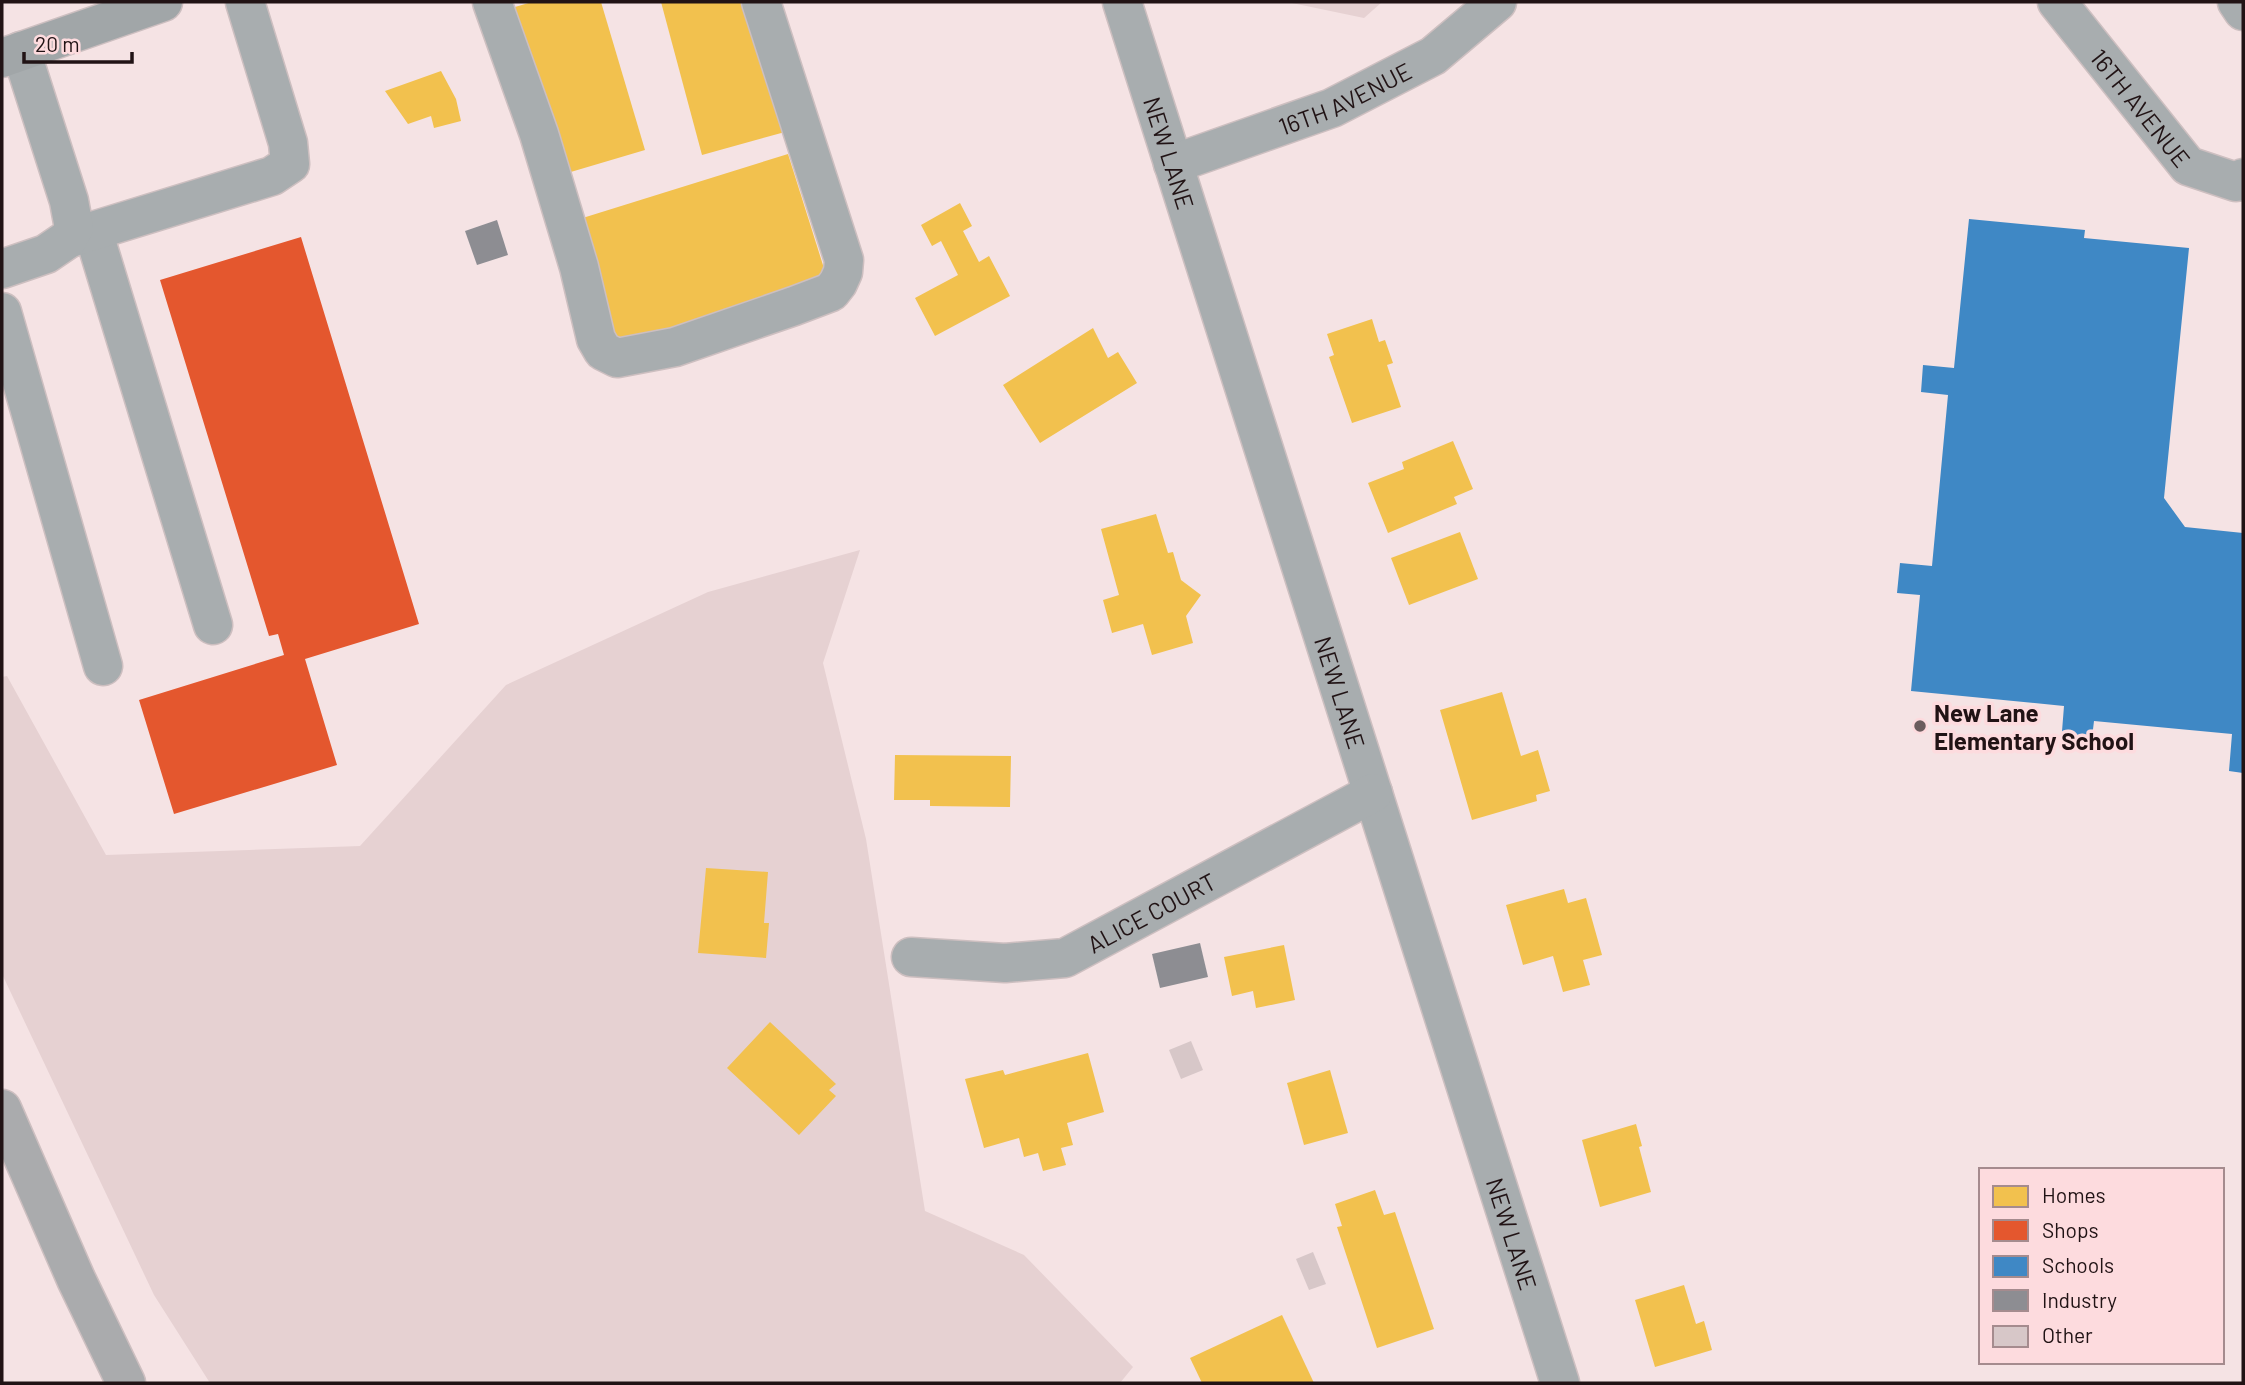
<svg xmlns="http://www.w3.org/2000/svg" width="2245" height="1385" viewBox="0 0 2245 1385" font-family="Barlow,sans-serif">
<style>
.green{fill:#e6d1d2}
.homes{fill:#f2c14e}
.shops{fill:#e4572e}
.schools{fill:#3f88c5}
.industry{fill:#8d8d92}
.building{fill:#d7c7c8}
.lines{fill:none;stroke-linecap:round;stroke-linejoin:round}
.minor-casing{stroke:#cdbfc0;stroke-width:41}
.major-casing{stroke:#cdbfc0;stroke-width:41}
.highway-casing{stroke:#cdbfc0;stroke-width:41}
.minor{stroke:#a8adaf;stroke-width:38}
.major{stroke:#a1a6a8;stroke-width:38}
.highway{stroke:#aaabad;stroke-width:38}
.poi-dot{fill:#6b5c5d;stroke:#fddbde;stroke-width:2.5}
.labels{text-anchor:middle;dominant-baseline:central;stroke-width:7;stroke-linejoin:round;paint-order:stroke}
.street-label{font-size:24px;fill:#211315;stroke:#fddbde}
.poi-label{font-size:24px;font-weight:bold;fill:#211315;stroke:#fddbde;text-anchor:start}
</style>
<rect width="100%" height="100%" fill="#f5e3e4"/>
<g class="green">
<polygon points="1287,2 1382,2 1364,18"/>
<polygon points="860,550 823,663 866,839 925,1211 1024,1255 1133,1367 1120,1383 210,1383 154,1295 2,974 2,677 7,676 106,855 360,846 506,685 708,592"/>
</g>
<g class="homes">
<polygon points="532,2 601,2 645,150 564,174 515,7"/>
<polygon points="661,2 751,2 785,132 702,155"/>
<polygon points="441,71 456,99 461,121 434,128 431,116 408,124 385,91"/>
<polygon points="788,154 828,281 613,349 573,221"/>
<polygon points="960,203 972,226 963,231 979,262 989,256 1010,296 935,336 915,298 958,275 941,241 932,246 921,225"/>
<polygon points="1372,319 1379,342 1385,340 1393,363 1387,365 1401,407 1352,423 1329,357 1334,355 1327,334"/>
<polygon points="1093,328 1108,358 1118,352 1137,383 1040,443 1003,385"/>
<polygon points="1453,441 1473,489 1454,497 1457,504 1388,533 1368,483 1404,469 1402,462"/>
<polygon points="1156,514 1168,553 1173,552 1181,580 1201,595 1186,616 1193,643 1152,655 1143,624 1112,633 1103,600 1119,595 1101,529"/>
<polygon points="1460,532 1478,579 1409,605 1391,558"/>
<polygon points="1502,692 1521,756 1538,750 1550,791 1536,795 1537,801 1472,820 1440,710"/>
<polygon points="895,755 1011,756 1010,807 930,806 930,800 894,800"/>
<polygon points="706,868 768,872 764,923 769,923 766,958 698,953"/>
<polygon points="1564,889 1568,903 1586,898 1602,955 1583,960 1590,985 1563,992 1553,956 1523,965 1506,905"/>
<polygon points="1284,945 1295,1000 1256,1008 1253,991 1232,996 1224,957"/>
<polygon points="770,1022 836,1084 829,1090 836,1096 799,1135 727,1068"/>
<polygon points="1088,1053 1104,1112 1067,1123 1073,1145 1061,1148 1066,1165 1043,1171 1038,1153 1024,1157 1019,1138 984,1148 965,1079 1003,1070 1005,1075"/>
<polygon points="1330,1070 1348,1133 1304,1145 1287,1083"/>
<polygon points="1636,1124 1642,1146 1639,1147 1651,1192 1600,1207 1582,1140"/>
<polygon points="1375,1190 1384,1215 1395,1212 1434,1329 1377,1348 1337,1227 1342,1226 1335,1204"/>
<polygon points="1684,1285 1696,1324 1704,1321 1712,1350 1655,1367 1635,1300"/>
<polygon points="1282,1315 1314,1383 1202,1383 1190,1358"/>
</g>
<polygon class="shops" points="301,237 419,624 305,659 337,765 174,814 139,700 284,655 278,634 269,636 160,280"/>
<polygon class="schools" points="1969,219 2085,230 2084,238 2189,248 2164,498 2185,527 2243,533 2243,773 2229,771 2232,734 2094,721 2091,746 2061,744 2064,706 1911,691 1920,595 1897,593 1900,563 1932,566 1948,395 1921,392 1923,365 1954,368"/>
<g class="industry">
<polygon points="497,220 508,255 477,265 465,231"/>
<polygon points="1200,943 1208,977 1160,988 1152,954"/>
</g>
<g class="building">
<polygon points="1191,1041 1203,1070 1181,1079 1169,1050"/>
<polygon points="1313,1252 1326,1284 1309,1290 1296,1259"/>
</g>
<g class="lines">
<g class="minor-casing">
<g id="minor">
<polyline points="492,2 539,134 579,267 596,339 603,351 617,358 675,347 794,306 831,292 838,283 843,272 844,260 761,2"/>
<path id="s1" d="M1122,2L1560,1383"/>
<path id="s2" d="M2057,2L2188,166L2236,182L2243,178"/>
<polyline points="2237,2 2243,11"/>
<path id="s3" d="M1173,164L1332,108L1433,56L1497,2"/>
<polyline points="93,231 213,625"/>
<polyline points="70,238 272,176 290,164 288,143 245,2"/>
<polyline points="2,269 46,254 68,239 74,228 69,201 21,51"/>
<polyline points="2,312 103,666"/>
<path id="s4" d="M911,957L1005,963L1065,958L1373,793"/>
</g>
</g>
<g class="major-casing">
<polyline id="major" points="2,58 163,2"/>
</g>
<g class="highway-casing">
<polyline id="highway" points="2,1109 76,1279 126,1383"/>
</g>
<use href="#minor" class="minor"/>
<use href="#major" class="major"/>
<use href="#highway" class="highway"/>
</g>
<circle class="poi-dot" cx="1920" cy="726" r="7"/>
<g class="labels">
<g class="street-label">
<text stroke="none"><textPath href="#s3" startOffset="184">16TH AVENUE</textPath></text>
<text stroke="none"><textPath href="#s2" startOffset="135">16TH AVENUE</textPath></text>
<text stroke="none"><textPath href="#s1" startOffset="158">NEW LANE</textPath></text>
<text stroke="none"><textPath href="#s1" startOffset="724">NEW LANE</textPath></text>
<text stroke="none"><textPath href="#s4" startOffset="252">ALICE COURT</textPath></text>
<text stroke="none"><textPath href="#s1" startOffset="1292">NEW LANE</textPath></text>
</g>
<g class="poi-label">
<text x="1934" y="712">New Lane<tspan x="1934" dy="28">Elementary School</tspan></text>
</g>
</g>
<rect width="2245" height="1385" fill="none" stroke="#211315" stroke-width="7"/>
<rect x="1979" y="1168" width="245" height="196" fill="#fddbde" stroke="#a58b8e" stroke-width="2"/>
<rect x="1993" y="1186" width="35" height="21" fill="#f2c14e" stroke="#a58b8e" stroke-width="2"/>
<text x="2042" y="1203" font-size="21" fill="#211315">Homes</text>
<rect x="1993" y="1220" width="35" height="21" fill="#e4572e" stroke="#a58b8e" stroke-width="2"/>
<text x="2042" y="1238" font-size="21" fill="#211315">Shops</text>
<rect x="1993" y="1256" width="35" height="21" fill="#3f88c5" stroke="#a58b8e" stroke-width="2"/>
<text x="2042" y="1273" font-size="21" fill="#211315">Schools</text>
<rect x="1993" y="1290" width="35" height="21" fill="#8d8d92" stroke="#a58b8e" stroke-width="2"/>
<text x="2042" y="1308" font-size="21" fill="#211315">Industry</text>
<rect x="1993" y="1326" width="35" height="21" fill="#d7c7c8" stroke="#a58b8e" stroke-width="2"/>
<text x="2042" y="1343" font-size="21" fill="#211315">Other</text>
<path d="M24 52v10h108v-10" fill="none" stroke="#211315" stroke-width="3.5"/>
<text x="35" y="52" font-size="21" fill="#211315" stroke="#fddbde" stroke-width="5" paint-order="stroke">20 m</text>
</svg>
